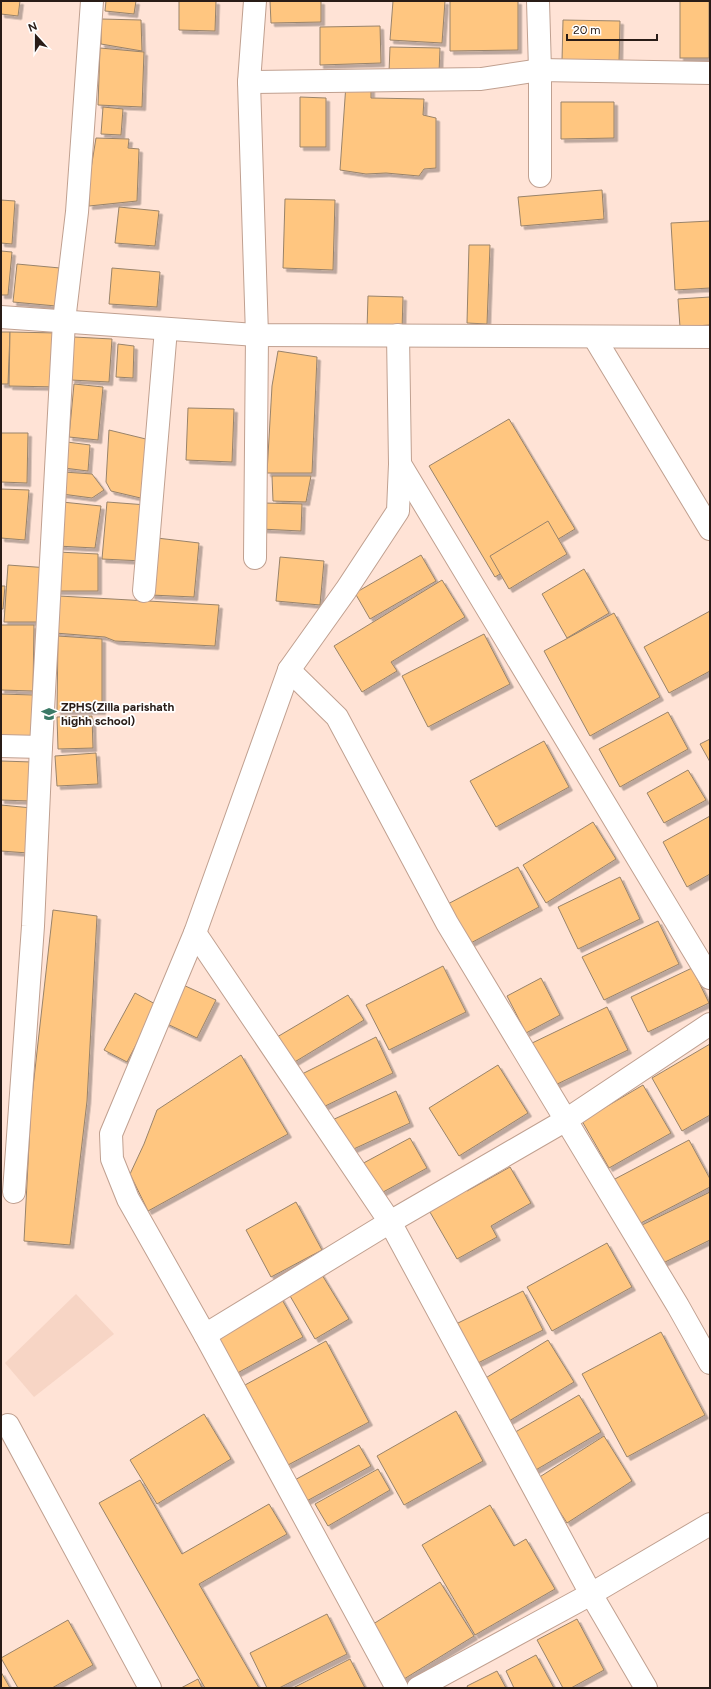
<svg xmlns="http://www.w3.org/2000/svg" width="711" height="1689" viewBox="0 0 711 1689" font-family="Figtree,sans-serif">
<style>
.built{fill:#f7d5c5}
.building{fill:#ffc680;stroke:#99836a;filter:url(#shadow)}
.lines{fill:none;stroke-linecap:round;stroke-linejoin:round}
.street-casing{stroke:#c0a090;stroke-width:24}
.street{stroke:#fff;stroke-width:22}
.labels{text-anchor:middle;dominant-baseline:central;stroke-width:3.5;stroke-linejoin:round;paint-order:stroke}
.poi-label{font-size:12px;font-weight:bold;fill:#291c17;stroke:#fff;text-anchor:start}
</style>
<defs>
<filter id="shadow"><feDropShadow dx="3.5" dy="3.5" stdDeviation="0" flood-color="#0004"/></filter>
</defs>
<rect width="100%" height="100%" fill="#ffe3d6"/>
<polygon class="built" points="76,1294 114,1334 34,1397 5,1363"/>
<g class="building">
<polygon points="1,1 20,1 18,16 1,14"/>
<polygon points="106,1 136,1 134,14 105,11"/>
<polygon points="179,1 216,1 215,31 179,30"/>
<polygon points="270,1 321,1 321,22 271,23"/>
<polygon points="393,1 445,1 442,43 390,40"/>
<polygon points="450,1 518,1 518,50 450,51"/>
<rect x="680" y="1" width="29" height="57"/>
<polygon points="101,19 141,20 142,51 101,44"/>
<polygon points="563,20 620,21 619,62 562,61"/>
<polygon points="380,26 381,63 320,65 320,27"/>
<polygon points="390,47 440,48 439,73 389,72"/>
<polygon points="100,48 144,52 142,107 98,105"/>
<polygon points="346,84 371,84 371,98 424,99 423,115 436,118 436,168 424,169 419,176 386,173 366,174 340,170"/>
<polygon points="300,97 326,98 326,147 300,147"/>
<polygon points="561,102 614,102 614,138 561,139"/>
<polygon points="103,107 123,109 121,135 101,134"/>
<polygon points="96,138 129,139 128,148 139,149 137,201 89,206 89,181"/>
<polygon points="602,190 604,219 521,226 518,197"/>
<polygon points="285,199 335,200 333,270 283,268"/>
<polygon points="1,200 15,201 12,244 1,243"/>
<polygon points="119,207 159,211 155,246 115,243"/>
<polygon points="710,221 710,288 675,290 671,223"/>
<polygon points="469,245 490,245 487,324 467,323"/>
<polygon points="1,251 12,252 8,295 1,295"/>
<polygon points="17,264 60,268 56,306 13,302"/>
<polygon points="112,268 160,272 157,307 109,304"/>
<polygon points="368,296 403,297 402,331 367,330"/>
<polygon points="710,297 710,325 680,327 678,299"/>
<polygon points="1,332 10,332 8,384 1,384"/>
<polygon points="10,332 59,333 58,387 9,386"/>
<polygon points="74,337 112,339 109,382 71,380"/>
<polygon points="118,344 134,346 133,378 116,377"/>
<polygon points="278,351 317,357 312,473 267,473 272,386"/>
<polygon points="74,384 103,387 98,440 69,437"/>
<polygon points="188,408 234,409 232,462 186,460"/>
<polygon points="509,419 575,529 495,577 429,466"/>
<polygon points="109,430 154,441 149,500 111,491 106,482"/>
<polygon points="1,433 28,433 27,483 1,482"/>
<polygon points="67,442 90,445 88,471 64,468"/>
<polygon points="64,472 92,474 104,490 92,498 62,494"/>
<polygon points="272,476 311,476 306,502 273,501"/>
<polygon points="1,489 29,490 25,540 1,538"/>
<polygon points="62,502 101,506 95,548 57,546"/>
<polygon points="107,502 147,505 143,561 102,559"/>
<polygon points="264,503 302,504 301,531 261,529"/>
<polygon points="548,521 567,554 509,589 490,556"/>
<polygon points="157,538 199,543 194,597 151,595"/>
<polygon points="58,552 98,554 98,591 57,591"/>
<polygon points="421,555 436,581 370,619 355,593"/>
<polygon points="280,557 324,561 320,605 276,601"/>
<polygon points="8,565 49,568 46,622 4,622"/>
<polygon points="584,569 609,613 567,638 542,594"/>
<polygon points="442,580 465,617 391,662 397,671 362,692 334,646"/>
<polygon points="1,586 5,586 3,609 1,609"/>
<polygon points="59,596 219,605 215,646 115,641 105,637 55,633"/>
<polygon points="710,611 710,671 669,693 644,647"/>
<polygon points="614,613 660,697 590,736 544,651"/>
<polygon points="1,625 34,625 33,691 1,690"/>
<polygon points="484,634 510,684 428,727 402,676"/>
<polygon points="58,636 102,639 102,711 57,711"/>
<polygon points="1,694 33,695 31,741 1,739"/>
<polygon points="668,712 688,749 620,787 599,749"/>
<polygon points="92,716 93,748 58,749 57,717"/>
<polygon points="710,739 710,762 700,744"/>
<polygon points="544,741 569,787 496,827 470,781"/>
<polygon points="96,753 98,784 57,786 55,756"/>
<polygon points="1,761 32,762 30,801 1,800"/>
<polygon points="688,770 706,800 664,823 647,793"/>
<polygon points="1,805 32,808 28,853 1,851"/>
<polygon points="710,816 710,874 687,887 663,842"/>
<polygon points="593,822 616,859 546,903 523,865"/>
<polygon points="518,867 539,907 465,946 444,906"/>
<polygon points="620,877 640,919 578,949 558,907"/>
<polygon points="53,910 97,916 87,1101 70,1245 24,1241 31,1105"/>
<polygon points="658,921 679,964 604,1000 582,957"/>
<polygon points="443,966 466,1012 389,1050 366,1005"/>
<polygon points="692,968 709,1003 648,1032 631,997"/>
<polygon points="541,978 560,1015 526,1033 507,996"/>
<polygon points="181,984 216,1000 197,1038 163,1022"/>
<polygon points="135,993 157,1005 127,1062 104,1050"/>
<polygon points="348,995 364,1020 288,1066 272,1040"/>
<polygon points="607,1007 628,1050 549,1088 528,1045"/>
<polygon points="376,1037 393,1073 315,1111 298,1076"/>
<polygon points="710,1044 710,1115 682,1131 652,1078"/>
<polygon points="241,1055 288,1134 148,1211 130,1174 144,1144 157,1110"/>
<polygon points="498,1065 528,1113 459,1156 429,1108"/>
<polygon points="643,1085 671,1133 609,1168 582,1121"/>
<polygon points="396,1091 410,1123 345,1153 330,1121"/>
<polygon points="410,1138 427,1168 374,1197 358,1166"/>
<polygon points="689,1140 710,1179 710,1187 637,1225 613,1180"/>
<polygon points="510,1167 531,1203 491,1226 497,1237 457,1259 427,1207 464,1186 467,1191"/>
<polygon points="710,1192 710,1240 661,1264 642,1225"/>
<polygon points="296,1202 322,1250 271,1277 246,1230"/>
<polygon points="607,1243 632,1287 552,1331 527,1287"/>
<polygon points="319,1270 349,1319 315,1339 286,1289"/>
<polygon points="523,1291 543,1330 476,1364 456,1324"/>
<polygon points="280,1296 303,1337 232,1376 209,1336"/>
<polygon points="661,1332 705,1415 627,1457 582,1374"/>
<polygon points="548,1340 574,1382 504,1424 479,1382"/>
<polygon points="326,1341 369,1422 288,1465 245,1385"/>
<polygon points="579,1395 601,1432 534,1471 512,1434"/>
<polygon points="456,1411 483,1461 404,1505 377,1456"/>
<polygon points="204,1414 231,1459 157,1504 130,1460"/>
<polygon points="604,1436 632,1481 567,1523 538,1478"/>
<polygon points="359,1445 371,1466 303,1503 291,1482"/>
<polygon points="378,1469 390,1490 328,1526 315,1504"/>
<polygon points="140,1480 182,1554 269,1504 287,1534 199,1584 259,1688 205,1688 99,1503"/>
<polygon points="490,1505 514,1546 526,1539 555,1589 475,1635 422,1545"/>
<polygon points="440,1582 474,1636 404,1679 370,1626"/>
<polygon points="327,1614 347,1654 279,1688 267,1688 250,1653"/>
<polygon points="577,1619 604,1670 571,1688 563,1688 537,1640"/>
<polygon points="68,1620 93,1665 52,1688 18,1688 1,1658"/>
<polygon points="536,1655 554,1688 514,1688 506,1671"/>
<polygon points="350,1659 365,1688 293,1688"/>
<polygon points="497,1671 506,1688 468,1688 467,1686"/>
<polygon points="1,1672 10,1688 1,1688"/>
<polygon points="198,1679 202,1688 181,1688"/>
</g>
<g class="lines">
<g class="street-casing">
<g id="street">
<polyline points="255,1 249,82 257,335 255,558"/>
<polyline points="538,1 540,70 540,176"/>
<polyline points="249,82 481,79 540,70 710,73"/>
<polyline points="1,317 257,335 710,337"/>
<polyline points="594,337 710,529"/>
<polyline points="400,464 710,978"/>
<polyline points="144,591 166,329"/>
<polyline points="289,670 337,717 447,923 678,1306 710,1363"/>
<polyline points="1,746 41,747"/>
<polyline points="195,933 390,1222 591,1594 646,1688"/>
<polyline points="14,1192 33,926 41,747 64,321 77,212 92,1"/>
<polyline points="205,1335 390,1222 566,1120 710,1024"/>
<polyline points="8,1425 150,1688"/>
<polyline points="397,1688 205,1335 128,1199 112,1159 111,1134 195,933 289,670 346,590 398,511 400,464 398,335"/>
<polyline points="418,1688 591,1594 710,1524"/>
</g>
</g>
<use href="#street" class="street"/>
</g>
<defs>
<g id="school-bare" transform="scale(1.2)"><path d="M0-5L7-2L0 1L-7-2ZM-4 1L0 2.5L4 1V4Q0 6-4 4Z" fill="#3b7966" stroke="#fff" stroke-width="2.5" paint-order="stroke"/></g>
</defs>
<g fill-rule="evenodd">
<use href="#school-bare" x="49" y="714"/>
</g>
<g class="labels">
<g class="poi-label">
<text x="61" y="707">ZPHS(Zilla parishath<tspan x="61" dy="14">highh school)</tspan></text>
</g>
</g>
<rect width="711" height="1689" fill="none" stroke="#291c17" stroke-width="4"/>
<g transform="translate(36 36) rotate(339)" stroke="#ffffff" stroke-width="3" paint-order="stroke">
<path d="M0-3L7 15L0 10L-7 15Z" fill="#291c17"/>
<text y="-6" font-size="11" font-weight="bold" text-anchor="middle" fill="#291c17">N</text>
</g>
<path d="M567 34v6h90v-6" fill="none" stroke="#291c17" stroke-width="2"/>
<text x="573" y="34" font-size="12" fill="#291c17" stroke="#ffffff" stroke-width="3" paint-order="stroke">20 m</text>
</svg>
